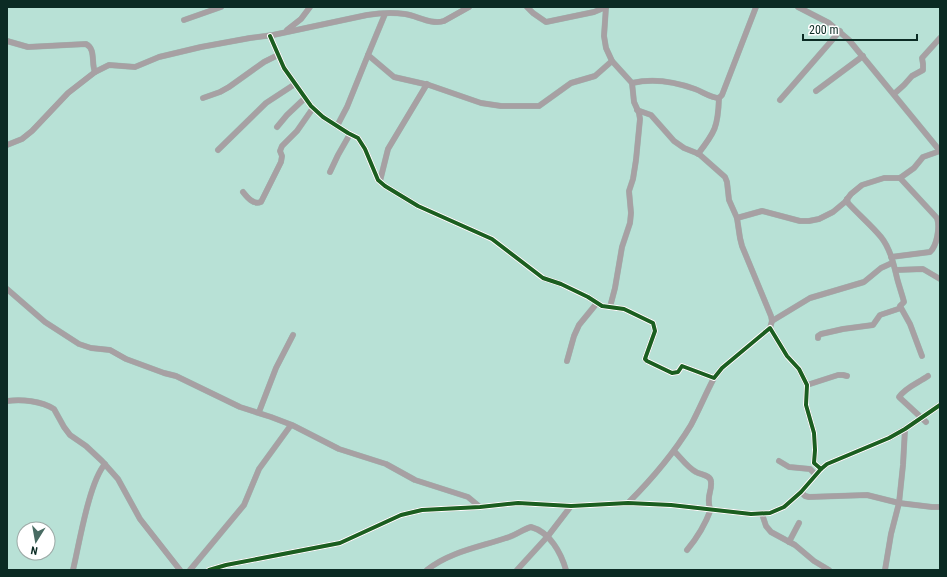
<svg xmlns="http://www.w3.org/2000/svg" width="947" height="577" viewBox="0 0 947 577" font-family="'Roboto Condensed',sans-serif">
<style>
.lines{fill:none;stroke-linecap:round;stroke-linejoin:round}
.minor-casing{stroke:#9cbdb4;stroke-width:6}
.minor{stroke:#a7a0a3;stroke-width:5.5}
.cycleway-casing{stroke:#fff;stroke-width:6}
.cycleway{stroke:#1b5e20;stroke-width:4}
</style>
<rect width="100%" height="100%" fill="#b8e1d6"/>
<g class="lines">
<g class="minor-casing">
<g id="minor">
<polyline points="527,7 533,13 546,22 594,12 606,7"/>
<polyline points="606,7 604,36 606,48 612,61 632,83 634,102 639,113 640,119 636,160 633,179 629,191 631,213 630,223 622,247 615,288 610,307"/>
<polyline points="798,7 829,23 849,40 940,151"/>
<polyline points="385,14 368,55 394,77 429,85 481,103 501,106 539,106 571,83 595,76 612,61"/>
<polyline points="184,20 221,7"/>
<polyline points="287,30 301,19 310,7"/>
<polyline points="270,36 284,68 311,106 323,117 348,133 358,138 365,149 378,180 385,186 418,206 492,239 543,278 561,284 588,297 602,306 624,309 653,323 655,331 646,356 645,359 647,361 672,373 678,372 682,366 714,378 722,368 770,328 787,356 799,369 807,385 806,405 814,433 815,450 814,463 821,469"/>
<path d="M7,41L28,47L86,44C96,49 91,63 95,72"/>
<path d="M632,83C653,78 676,82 695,89C703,92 711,98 719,98L722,95L756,7"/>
<polyline points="816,91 863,56"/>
<polyline points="894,94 904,85 912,76 923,70 923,64 922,58 940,38"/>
<polyline points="203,98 220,92 229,87 264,62 278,55"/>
<polyline points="780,100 840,31"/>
<polyline points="637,110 651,115 674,141 684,148 699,154 725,177 727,182 729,200 737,218 740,238 742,246 771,316 772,321 770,328"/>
<polyline points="337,126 347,107 368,55"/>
<polyline points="277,127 287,115 305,98"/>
<path d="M7,145L22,139L32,131L68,93L95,72L109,65L135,67L159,57L201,47L250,38L273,35L367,15C379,13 392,12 405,14C418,16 431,25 444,21L469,7"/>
<polyline points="218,150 266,103 295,84"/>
<path d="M698,154C715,132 718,127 719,98"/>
<polyline points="330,172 338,155 350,134"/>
<polyline points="380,181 388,149 427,84"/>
<path d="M243,192C247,197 253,205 261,202L281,162L282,156L280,151L282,146L297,131L313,108"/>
<path d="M847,199L848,203C859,215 871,225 881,237C890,248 894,265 897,278C899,286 902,294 904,302L900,306L910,324L922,356"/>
<polyline points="737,218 762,211 800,221 809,221 819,219 833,212 845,202 851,194 862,185 884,178 900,178 914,168 923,157 940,151"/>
<path d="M891,257L930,252C937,246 940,227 937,218L900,178"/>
<polyline points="896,270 923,269 940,279"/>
<polyline points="7,289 45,322 79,344 91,348 110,350 126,359 164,373 176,376 240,407 271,417 292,425 339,449 386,464 415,480 468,497 480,507"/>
<polyline points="772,321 810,298 864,282 881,268 892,263"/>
<polyline points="818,338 818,336 821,334 843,329 873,325 880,315 901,308"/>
<polyline points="567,361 574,336 579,325 597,303"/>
<polyline points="807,385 838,375 843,375 847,376"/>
<path d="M7,401C22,399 41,401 54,409L64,427L70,435L86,446L102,461L118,479L140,519L180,570"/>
<polyline points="259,412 276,368 293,335"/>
<path d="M926,422L899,397C906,387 918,383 928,376"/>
<path d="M674,451C681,458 688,468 696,472C701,475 711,475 711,482C712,493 706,495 710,509"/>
<polyline points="779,461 789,467 810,469 816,475"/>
<polyline points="801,492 805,496 809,497 867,495 899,503 932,507 940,507"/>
<path d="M628,503C651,480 674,453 691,425C699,410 706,393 714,378"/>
<polyline points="762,514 766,526 771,532 795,545 814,561 829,570"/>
<polyline points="789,542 799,523"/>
<path d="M687,550C698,537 705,525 711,509"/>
<path d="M73,570C79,545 89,482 105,464"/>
<polyline points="190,570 244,505 259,469 291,425"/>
<polyline points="209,570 226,565 340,543 401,515 422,510 480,507 518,503 571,506 628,503 671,505 751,514 770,513 784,507 801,492 821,469 827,464 889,438 905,429 940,405"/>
<path d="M427,570C449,552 480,547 506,538C515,536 523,529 531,527C550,532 561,553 566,570"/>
<polyline points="517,570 548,536 571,506"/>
<polyline points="885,570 891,534 899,503 903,465 905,429"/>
</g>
</g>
<use href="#minor" class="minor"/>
<g class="cycleway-casing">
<g id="cycleway">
<polyline points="270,36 284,68 311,106 323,117 348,133 358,138 365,149 378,180 385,186 418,206 492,239 543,278 561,284 588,297 602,306 624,309 653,323 655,331 646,356 645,359 647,361 672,373 678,372 682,366 714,378 722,368 770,328 787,356 799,369 807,385 806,405 814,433 815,450 814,463 821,469"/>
<polyline points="209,570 226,565 340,543 401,515 422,510 480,507 518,503 571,506 628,503 671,505 751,514 770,513 784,507 801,492 821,469 827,464 889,438 905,429 940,405"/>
</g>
</g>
<use href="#cycleway" class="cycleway"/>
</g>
<rect width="947" height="577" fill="none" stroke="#0b2b24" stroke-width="16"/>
<g transform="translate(36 541) rotate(191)"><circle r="19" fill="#ffffff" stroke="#9daaa7"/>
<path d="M0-3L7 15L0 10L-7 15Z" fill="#486b62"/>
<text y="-6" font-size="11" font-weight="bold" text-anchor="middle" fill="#0b2b24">N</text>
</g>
<path d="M803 34v6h114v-6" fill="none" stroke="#0b2b24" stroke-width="2"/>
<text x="809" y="34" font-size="12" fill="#0b2b24" stroke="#ffffff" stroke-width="3" paint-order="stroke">200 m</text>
</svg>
